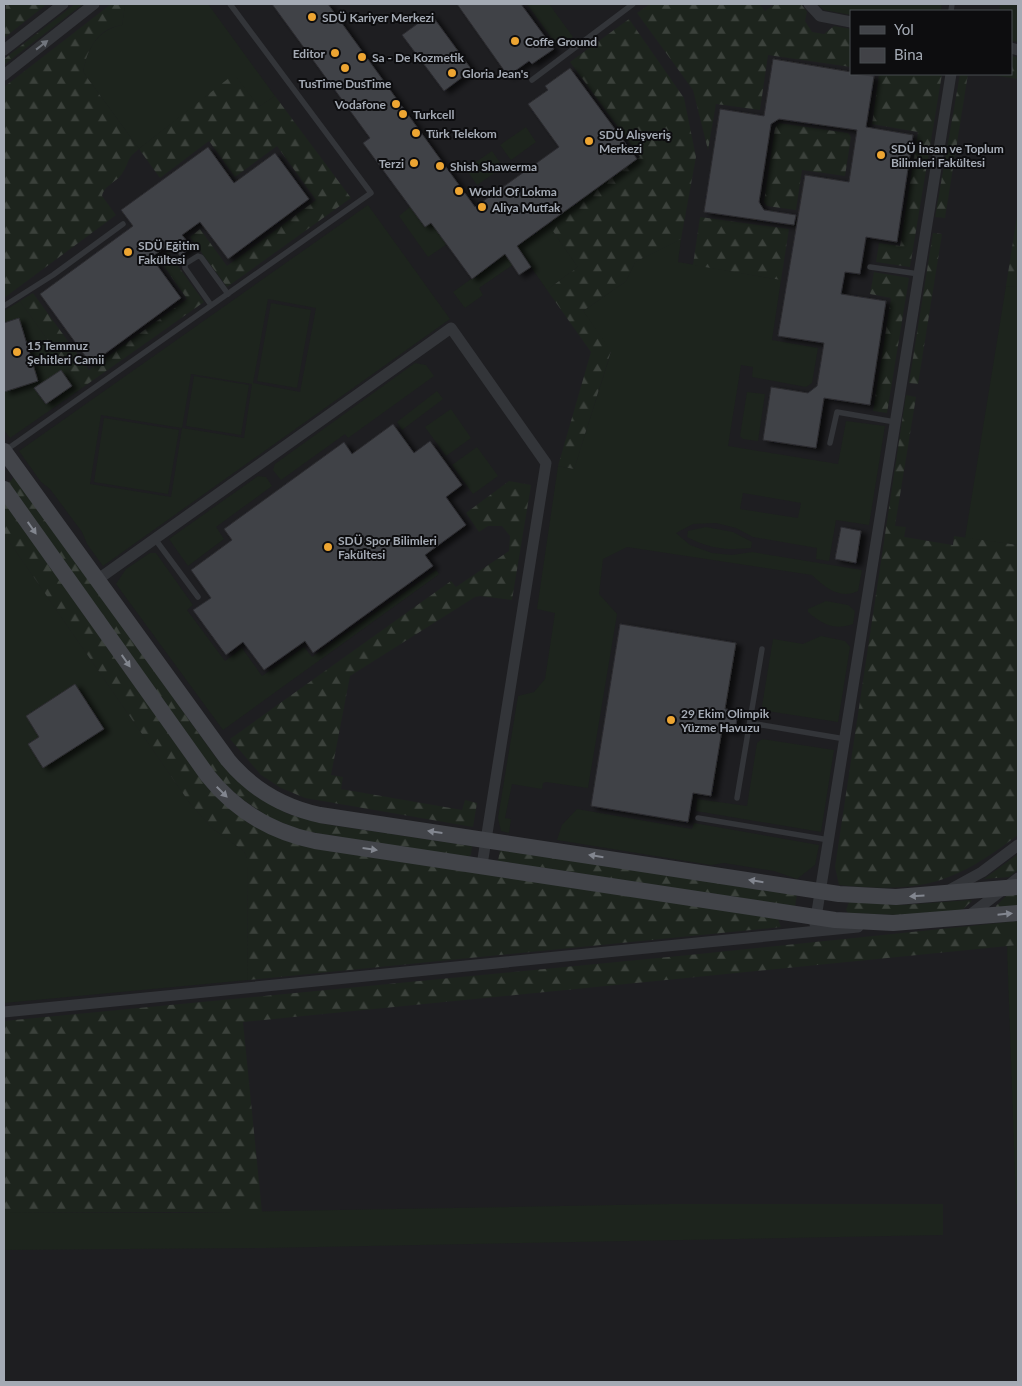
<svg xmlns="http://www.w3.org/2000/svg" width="1022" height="1386" viewBox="0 0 1022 1386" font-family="Lato,sans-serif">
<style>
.built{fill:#1e1e21;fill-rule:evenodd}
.grass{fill:#1d241d;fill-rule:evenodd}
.forest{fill:url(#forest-firs)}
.building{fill:#414247;stroke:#2c2c30;filter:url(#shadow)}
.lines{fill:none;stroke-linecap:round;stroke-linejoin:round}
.lane{stroke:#333539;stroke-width:5.5}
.street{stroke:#333539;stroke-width:11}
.secondary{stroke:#424449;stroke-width:16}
.oneway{fill:#71757d}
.oneway2{fill:#82868f}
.poi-dot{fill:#eda532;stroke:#0d0d0f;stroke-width:2}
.labels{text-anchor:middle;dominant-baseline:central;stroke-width:4;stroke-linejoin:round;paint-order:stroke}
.poi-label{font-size:12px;font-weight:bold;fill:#a4aab4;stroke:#0d0d0f;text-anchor:start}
</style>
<defs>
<pattern id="forest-firs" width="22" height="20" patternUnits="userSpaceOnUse" patternTransform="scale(1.25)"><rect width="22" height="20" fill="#1d241d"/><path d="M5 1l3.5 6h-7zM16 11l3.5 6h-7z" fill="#3b413b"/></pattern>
<filter id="shadow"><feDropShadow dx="5.5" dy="3" stdDeviation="2.5" flood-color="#0009"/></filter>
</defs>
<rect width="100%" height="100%" fill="#121214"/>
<path class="built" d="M4,4H1018V1382H4ZM851,11H1011V74H851Z"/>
<g class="grass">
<path d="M125,4H208L275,96L259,107L234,75L139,149L83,72C87,50 97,29 122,25Z"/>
<polygon points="527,4 549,4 573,37 558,47"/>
<polygon points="817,4 942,4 941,11 851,11 851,15 824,10"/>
<polygon points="1000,4 1018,4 1018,42 1011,41 1011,11 999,11"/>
<polygon points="526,127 536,142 511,160 500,145"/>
<polygon points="492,151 503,167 477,185 466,169"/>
<path d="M368,205L450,319L103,566L87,544L82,532L50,489L41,482L19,451ZM268,299L316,308L300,392L253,383ZM191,374L252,384L244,438L182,428ZM101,415L182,428L171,497L90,484Z"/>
<polygon points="410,207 425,227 431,223 447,244 428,257 399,216"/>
<polygon points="548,224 578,267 547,290 524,257 479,288 483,295 465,308 453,292"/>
<path d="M681,239L678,262L781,280L772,340L818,348L812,383L806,387L752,377L753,367L741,365L728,446L838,464L846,421L885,426L869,525L836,520L829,561L816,559L817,548L753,537L736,528L716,523L693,524L676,533L690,545L712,553L732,555L752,552L862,570L858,591C840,600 824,587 812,575L627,547L603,559L599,594L617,614L588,788L546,782L543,783L542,789L512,784L505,818L511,819L509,833L501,831L498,818L518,696L534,692L545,679L555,613L537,609L558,466L574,469L611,352L583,311L626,281L635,262ZM743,493L801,503L798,518L740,509Z"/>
<polygon points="1006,286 1018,287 1018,545 965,538"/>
<path d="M20,301L82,388L10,438L4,430V392L38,381L19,319L4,323V311ZM61,370L72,386L46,404L34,388Z"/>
<polygon points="271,303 311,310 297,388 257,381"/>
<polygon points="415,363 426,365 434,376 348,438 345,434 281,480 273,470 275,464"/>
<polygon points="194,376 249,385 241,435 186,426"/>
<polygon points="437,391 443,399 402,430 397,422"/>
<polygon points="747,392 765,394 758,441 743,439 740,436"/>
<polygon points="451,409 471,438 446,456 425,427"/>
<polygon points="104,418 179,430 168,494 94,482"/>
<polygon points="477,447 498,476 473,494 452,465"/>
<polygon points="258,476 266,477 272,486 216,527 224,539 188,566 169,539"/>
<path d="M706,527L733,532L752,542L751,548C727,551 708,548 687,537L688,531Z"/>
<polygon points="4,534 189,802 212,828 244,851 247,858 248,980 4,1003"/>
<polygon points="150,553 156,553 193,605 187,610 225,661 242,648 262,676 304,647 312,657 436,570 439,574 223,730 116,584 126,569"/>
<path d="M826,601L848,605L855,611L853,624C835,631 822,624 808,612V609Z"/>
<polygon points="821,636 845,641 850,647 838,722 767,711 762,706 773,639 803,644"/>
<polygon points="762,739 834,750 821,832 696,811 697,799 747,806 757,743"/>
<polygon points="577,809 692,829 694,823 819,845 815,865 797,879 774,871 724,863 711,865 557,840 562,825"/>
<polygon points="1018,945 1018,1204 1016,1204 1007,946"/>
<polygon points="669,1204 943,1204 943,1235 266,1248 4,1250 4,1212 177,1213"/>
</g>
<g class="forest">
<polygon points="6,4 47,4 4,38"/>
<polygon points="75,4 83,4 4,65 4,59"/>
<path d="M111,4H125L122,25C97,28 87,50 83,72L139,149L234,74L259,107L275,96L351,198L227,287L190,237L200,229L227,266L316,200L277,146L235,177L209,141L160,178L139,149C125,160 131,160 123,172C118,182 104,185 102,196L116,215L4,298V87Z"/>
<polygon points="650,4 759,4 765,11 775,4 801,4 807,12 805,21 812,32 824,34 834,26 851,29 851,67 768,55 760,110 716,104 708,150 693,90 637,13"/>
<polygon points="629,19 684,98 696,157 681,239 635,262 626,281 583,311 611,351 574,469 558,466 591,352 547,290 578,267 548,224 640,157 570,62"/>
<polygon points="1011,56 1018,57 1018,79 985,74 1011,74"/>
<polygon points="879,74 942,74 910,267 876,262 879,243 900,246 918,132 872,124"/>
<polygon points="960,74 968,74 945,218 935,217"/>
<polygon points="779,123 848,133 851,137 845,176 802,170 796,210 767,206 764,202 775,127"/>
<polygon points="1018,210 1018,287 1006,286"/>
<polygon points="700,217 789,229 781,280 693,265"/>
<polygon points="933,233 942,234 918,384 909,383"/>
<polygon points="168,252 204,302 82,388 20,301 33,293 89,370 187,299 159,259"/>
<polygon points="874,272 909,278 887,413 873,411 891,298 870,294"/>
<path d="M906,395L916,397L895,526L906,527L904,537L953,545L954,536L1018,545V835C952,885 921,893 839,885L835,867Z"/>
<polygon points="15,476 217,759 231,775 257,797 288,814 324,824 472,846 471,855 466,857 304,831 270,818 242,799 217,777 8,484"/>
<polygon points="509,481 531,485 512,600 480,596 475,597 350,676 331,775 343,777 341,789 462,810 465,800 477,803 473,827 305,798 281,788 261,775 230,739 451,581 456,587 509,551 510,536 502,526 488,526 479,532 466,513"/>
<polygon points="4,501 248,823 778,919 781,927 248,980 247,858 244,851 212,828 189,802 4,534"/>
<polygon points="500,850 797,894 795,906 498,861"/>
<polygon points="1018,854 1018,870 1009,877 984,879"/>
<polygon points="1018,894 1018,906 997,909 996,906 1007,895"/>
<polygon points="970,900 972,901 961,911 901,915 848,913 846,910 849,902 903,905"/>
<polygon points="1018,921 1018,945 243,1022 262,1212 4,1212 4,1021 689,955"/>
</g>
<g class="building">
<polygon points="272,4 328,4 475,207 559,147 528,104 548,90 545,86 570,68 637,159 517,246 531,267 519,275 505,254 472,279 431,223 425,227 363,143 370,138"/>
<polygon points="457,4 521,4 554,49 532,64 529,61 508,76"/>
<polygon points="431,14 472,70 444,91 402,35"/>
<polygon points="773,59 851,72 851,74 874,76 866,127 913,135 897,242 866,237 860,274 845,272 841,294 886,301 870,405 824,398 816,448 763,440 771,387 808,393 817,386 824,343 778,336 805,175 849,182 857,130 779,119 771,124 759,202 764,210 796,215 794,225 704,212 720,109 764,116"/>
<polygon points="208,147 234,183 275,153 309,199 228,259 200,222 182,235 192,247 180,256 171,244 151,257 181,298 91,364 40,294 133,226 121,210"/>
<polygon points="19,318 38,381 4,392 4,323"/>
<polygon points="61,370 72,386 46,404 34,388"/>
<polygon points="393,424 414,453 430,441 462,485 446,497 466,525 425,555 433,566 313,653 305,641 264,670 243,642 226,655 193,610 211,598 191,570 232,540 224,529 344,442 352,454"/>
<polygon points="841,527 861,531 856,563 835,559"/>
<polygon points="620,624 736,643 725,709 738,711 735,732 722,730 711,796 693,793 688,822 591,806"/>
<polygon points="75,684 104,729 43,768 28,744 39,737 26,716"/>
</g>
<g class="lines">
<g class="lane">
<polyline points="951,11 952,4"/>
<polyline points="532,80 633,4"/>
<polyline points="870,267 919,274"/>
<polyline points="211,305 185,268 185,264 198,256 201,257 228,294"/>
<polyline points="4,306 53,275 123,224"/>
<polyline points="830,443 837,412 895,422"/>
<polyline points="6,450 371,193 230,4"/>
<polyline points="155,539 198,597"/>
<polyline points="750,723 845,739"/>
<polyline points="737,798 762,649"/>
<polyline points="698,818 829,840"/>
</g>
<g class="street">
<polyline points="809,4 820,16 851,22"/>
<polyline points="1011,48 1018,50"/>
<polyline points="4,50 63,4"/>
<polyline points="4,75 94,4"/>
<polyline points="97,580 451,328 546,463 482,865"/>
<polyline points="951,889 982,872 1018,845"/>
<polyline points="967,917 1018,878"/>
<polyline points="815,924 951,74"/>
<polyline points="4,1012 858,927"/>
</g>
<g class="secondary">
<path d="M4,451L228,760C252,789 283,807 320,815L839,894L896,897L1018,887"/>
<path d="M4,489L208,776C235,810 272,832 315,841L835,920L893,923L1018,913"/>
</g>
</g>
<defs><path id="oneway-solid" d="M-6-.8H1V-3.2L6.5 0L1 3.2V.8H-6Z" transform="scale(1.25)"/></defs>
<use class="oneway" href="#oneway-solid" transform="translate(42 45) rotate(-38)"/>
<g class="oneway2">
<use href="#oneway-solid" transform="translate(32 528) rotate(55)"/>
<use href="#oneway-solid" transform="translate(126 661) rotate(55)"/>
<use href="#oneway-solid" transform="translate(222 792) rotate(45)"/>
<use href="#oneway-solid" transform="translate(435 832) rotate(-172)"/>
<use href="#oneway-solid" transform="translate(370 849) rotate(8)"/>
<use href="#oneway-solid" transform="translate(596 856) rotate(-171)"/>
<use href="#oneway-solid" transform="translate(756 881) rotate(-171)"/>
<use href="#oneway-solid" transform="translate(917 896) rotate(177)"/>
<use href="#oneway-solid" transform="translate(1005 914) rotate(-6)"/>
</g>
<g class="poi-dot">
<circle cx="312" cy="17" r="5"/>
<circle cx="515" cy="41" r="5"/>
<circle cx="335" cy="53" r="5"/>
<circle cx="362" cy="57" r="5"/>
<circle cx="345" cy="68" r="5"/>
<circle cx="452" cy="73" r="5"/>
<circle cx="396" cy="104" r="5"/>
<circle cx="403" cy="114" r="5"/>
<circle cx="416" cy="133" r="5"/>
<circle cx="589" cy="141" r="5"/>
<circle cx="881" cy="155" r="5"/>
<circle cx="414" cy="163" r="5"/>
<circle cx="440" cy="166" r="5"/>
<circle cx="459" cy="191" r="5"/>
<circle cx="482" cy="207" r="5"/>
<circle cx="128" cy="252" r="5"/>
<circle cx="17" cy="352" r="5"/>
<circle cx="328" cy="547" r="5"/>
<circle cx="671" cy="720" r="5"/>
</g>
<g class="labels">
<g class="poi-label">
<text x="322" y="17">SDÜ Kariyer Merkezi</text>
<text x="525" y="41">Coffe Ground</text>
<text x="325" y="53" text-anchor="end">Editor</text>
<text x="372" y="57">Sa - De Kozmetik</text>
<text x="462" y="73">Gloria Jean's</text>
<text x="345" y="83" text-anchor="middle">TusTime DusTime</text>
<text x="386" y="104" text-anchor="end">Vodafone</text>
<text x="413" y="114">Turkcell</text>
<text x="426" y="133">Türk Telekom</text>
<text x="599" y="134">SDÜ Alışveriş<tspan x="599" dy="14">Merkezi</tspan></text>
<text x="891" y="148">SDÜ İnsan ve Toplum<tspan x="891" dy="14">Bilimleri Fakültesi</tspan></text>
<text x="404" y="163" text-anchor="end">Terzi</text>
<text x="450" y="166">Shish Shawerma</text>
<text x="469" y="191">World Of Lokma</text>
<text x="492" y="207">Aliya Mutfak</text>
<text x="138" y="245">SDÜ Eğitim<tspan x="138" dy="14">Fakültesi</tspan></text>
<text x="27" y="345">15 Temmuz<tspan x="27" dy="14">Şehitleri Camii</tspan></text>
<text x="338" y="540">SDÜ Spor Bilimleri<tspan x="338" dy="14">Fakültesi</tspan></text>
<text x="681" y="713">29 Ekim Olimpik<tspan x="681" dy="14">Yüzme Havuzu</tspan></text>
</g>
</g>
<rect width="1022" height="1386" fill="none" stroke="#a4aab4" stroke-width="10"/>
<rect x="850" y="10" width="162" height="65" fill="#0d0d0f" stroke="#494c51"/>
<rect x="860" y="26" width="25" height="8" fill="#424449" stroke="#494c51"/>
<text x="894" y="35" font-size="15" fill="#a4aab4">Yol</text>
<rect x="860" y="48" width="25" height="15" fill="#414247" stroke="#494c51"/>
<text x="894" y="60" font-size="15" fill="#a4aab4">Bina</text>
</svg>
